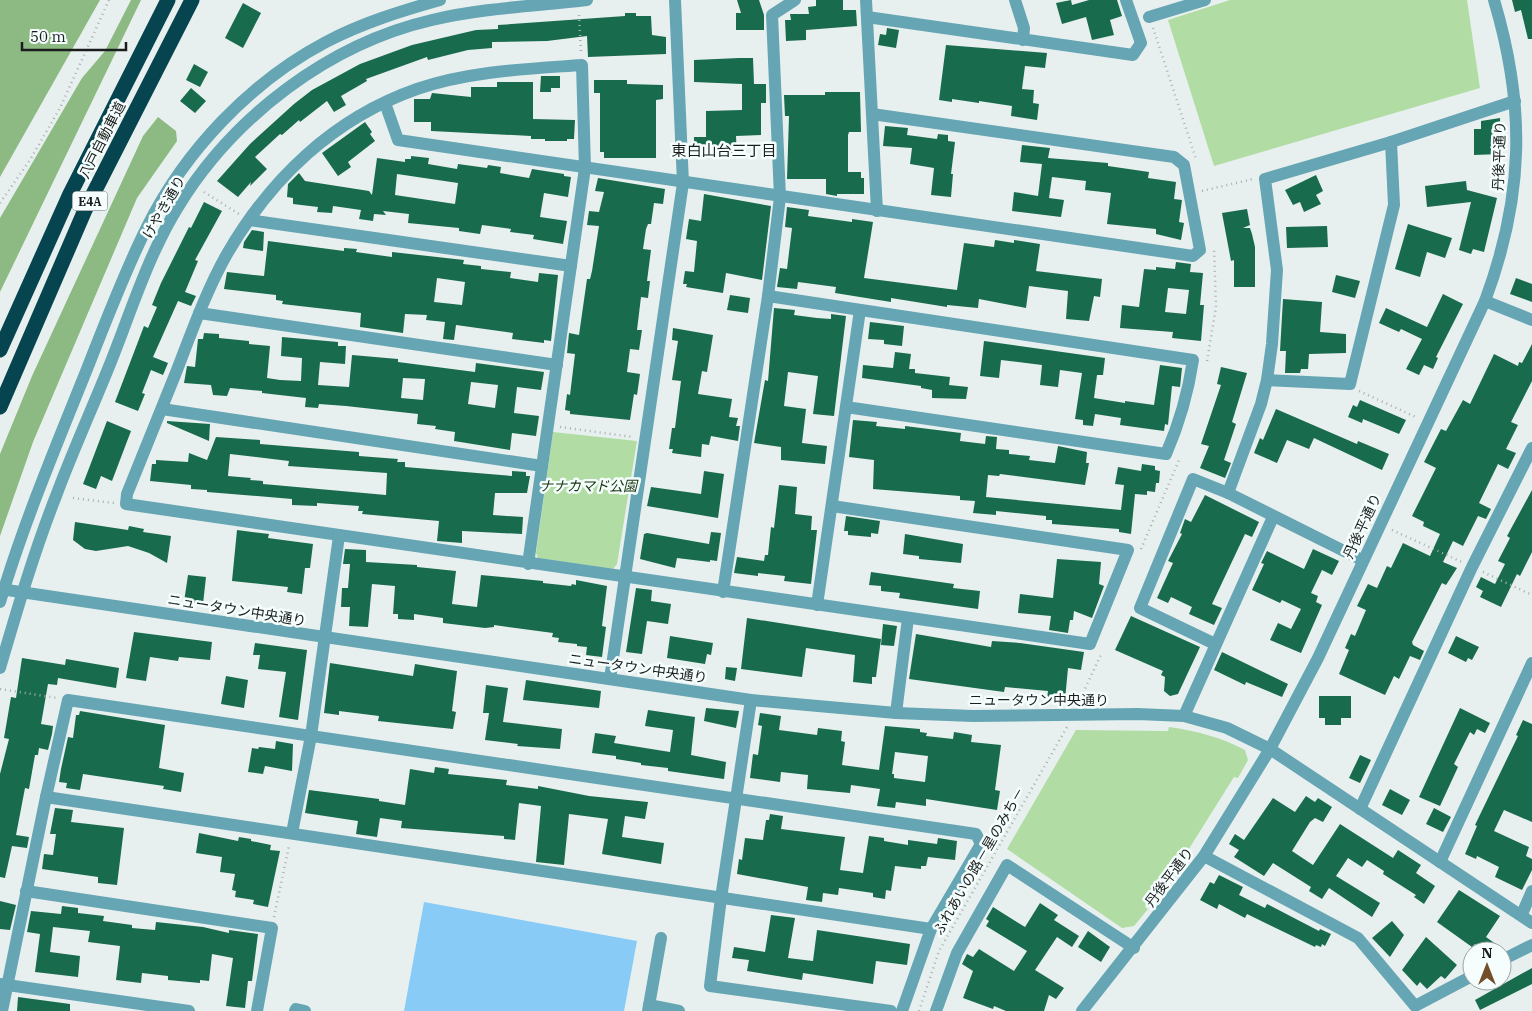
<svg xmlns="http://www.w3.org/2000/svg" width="1532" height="1011" viewBox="0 0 1532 1011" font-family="'IBM Plex Serif','Noto Sans JP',serif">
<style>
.green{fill:#b1dda5}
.forest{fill:#8dba82}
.water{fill:#88cbf6}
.building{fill:#186b4d;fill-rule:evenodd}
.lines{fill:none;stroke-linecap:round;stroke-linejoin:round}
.path{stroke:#a8afae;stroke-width:2.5;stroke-dasharray:1 4;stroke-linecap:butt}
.minor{stroke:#66a5b3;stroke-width:12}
.highway{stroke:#064550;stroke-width:15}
.labels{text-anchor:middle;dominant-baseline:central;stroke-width:5;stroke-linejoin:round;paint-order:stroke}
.shield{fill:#f5fefd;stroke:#5c6060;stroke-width:1}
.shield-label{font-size:12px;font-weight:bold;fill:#1a1d1d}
.street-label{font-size:14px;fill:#1a1d1d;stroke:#f5fefd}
.park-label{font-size:14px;font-style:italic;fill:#14320b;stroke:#f5fefd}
.neighbourhood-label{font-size:15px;fill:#1a1d1d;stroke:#f5fefd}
</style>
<rect width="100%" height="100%" fill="#e8f0ef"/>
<g class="green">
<polygon points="1230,0 1467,0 1480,88 1214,166 1168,20"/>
<polygon points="553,432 637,441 617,564 613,569 538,558 536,553"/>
<path d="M1169,727C1196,731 1221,737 1245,750L1248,760L1238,778L1234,777L1187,852L1145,907L1148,909L1134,926L1122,928L1007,849L1076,730L1168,731Z"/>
</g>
<g class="forest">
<polygon points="0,0 100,0 0,177"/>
<polygon points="131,0 141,0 0,292 0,218 82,78 105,51"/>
<polygon points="158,117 176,131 177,141 137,198 33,442 0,536 0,454 32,376 143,136"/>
</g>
<polygon class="water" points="424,902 637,941 624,1011 404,1011"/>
<g class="building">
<polygon points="737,0 759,0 764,15 764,30 736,30 736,13 741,13"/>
<polygon points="816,0 843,0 843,10 856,10 857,26 806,30 806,40 786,41 785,20 791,20 790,14 809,14 808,7 816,6"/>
<polygon points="1071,0 1072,5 1089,0 1117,0 1122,16 1110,20 1114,35 1092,40 1086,17 1062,24 1056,3"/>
<polygon points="1512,0 1532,0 1532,39 1528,39 1521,10 1515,12"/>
<polygon points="243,3 261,13 243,48 225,38"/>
<polygon points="625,13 636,13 636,16 651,16 652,35 666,37 666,54 588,57 587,36 547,41 492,42 492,48 468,50 428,60 427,57 366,79 367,81 341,96 346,105 334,112 327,101 300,122 299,120 282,135 280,134 255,157 267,169 250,186 251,182 238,197 217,181 250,144 294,104 312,90 360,64 412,45 476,30 498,29 498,25 625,16"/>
<polygon points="887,28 899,30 896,48 878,45 880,34 886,35"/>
<polygon points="946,45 1047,53 1045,68 1025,66 1022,89 1034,90 1033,103 1039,104 1037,120 1011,116 1012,106 979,101 979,103 952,99 952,102 939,100"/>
<polygon points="739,58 753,58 754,84 766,84 766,103 761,103 761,135 736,136 737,158 694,158 694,137 706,137 706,111 742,110 742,84 694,82 694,60"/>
<polygon points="194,64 208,72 200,87 186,80"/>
<polygon points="541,76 560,76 560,88 551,88 551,92 540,92"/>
<polygon points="594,80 627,80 627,84 663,85 663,99 656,100 656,158 604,158 604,152 600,152 600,93 594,93"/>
<polygon points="497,82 533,82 533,119 575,120 574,139 567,139 567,141 545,141 545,139 531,139 531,136 431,131 431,122 414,122 414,99 430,99 432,93 471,97 471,87 497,87"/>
<polygon points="191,88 206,101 195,113 180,101"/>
<polygon points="825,92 860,92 861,132 849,132 848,135 848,172 861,172 861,178 864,178 864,194 837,194 837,196 826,194 826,179 787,179 789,116 785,116 784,95 825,95"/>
<polygon points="1500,118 1501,154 1474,155 1474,129 1481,129 1481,121"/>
<polygon points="365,122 372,132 370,134 375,141 348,162 351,167 338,176 322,153"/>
<polygon points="885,126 908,128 907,135 937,139 938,134 948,135 948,141 955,142 951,174 953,174 951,197 931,195 934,168 910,164 912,148 883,146"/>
<polygon points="1022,145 1050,148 1048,158 1108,163 1108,166 1149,172 1148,178 1176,182 1174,199 1182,200 1179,222 1184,223 1181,240 1156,234 1156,229 1107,224 1111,193 1085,190 1086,181 1052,177 1049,198 1064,200 1061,217 1012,211 1014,192 1038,196 1042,164 1020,162"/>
<path d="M411,156L429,158L428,164L457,169L458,164L487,168L488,165L501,167L500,173L529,178L532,169L564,174V176L571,177L568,197L544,193L540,217L567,221L563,244L533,239L534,235L510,232L511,229L482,225L480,234L459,231V228L408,223L409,214L383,211L386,215L374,214L373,221L359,219L361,210L333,206L332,213L317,212L318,207L293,204V198L287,197L288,184L299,173L305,181L369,191L372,195L377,158L405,162V159H411ZM397,174L458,183L455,204L395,195Z"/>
<polygon points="1316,175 1323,191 1316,195 1321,204 1304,212 1300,202 1293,205 1285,190"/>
<polygon points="598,178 665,189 663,204 654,203 651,224 648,224 646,229 643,249 651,250 647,281 650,281 648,298 641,297 637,330 642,330 639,350 630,349 627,372 640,374 637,395 634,394 630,420 570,414 570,411 565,410 567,394 570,395 575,354 567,353 569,333 579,335 587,279 590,279 592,271 599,226 587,225 589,211 599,212 604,192 595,191"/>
<polygon points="1466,181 1467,190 1497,198 1484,252 1473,249 1471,254 1459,250 1471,202 1427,207 1425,186"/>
<polygon points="704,194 771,206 762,280 726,273 723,293 686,287 687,284 683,284 685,271 694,272 697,241 686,239 689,219 701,221"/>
<polygon points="204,202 222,211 195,260 198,261 185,292 196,296 191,306 178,301 153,357 168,363 163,375 151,370 142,393 145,394 138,411 115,402 144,326 148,328 157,307 152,305 161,283 189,227 191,228"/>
<polygon points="787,207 809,210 808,216 852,222 852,219 873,222 864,278 957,290 964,243 994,247 995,240 1014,243 1014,240 1040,244 1036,271 1102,279 1100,297 1094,296 1089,321 1066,319 1068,291 1029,286 1026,308 979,299 978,308 947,305 947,307 891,298 891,302 835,293 836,287 798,282 797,289 777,287 780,268 787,269 792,228 785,227"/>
<polygon points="1247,209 1250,225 1243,228 1250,228 1252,234 1255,247 1255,287 1234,287 1234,260 1231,261 1222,213"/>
<polygon points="1408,224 1452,238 1445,258 1427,252 1420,277 1395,269"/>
<polygon points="1327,226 1328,247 1287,248 1286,227"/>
<polygon points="252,230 264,232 263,251 243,248 244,242"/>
<path d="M268,241L344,251V248L357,249L356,252L363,253L392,257V252L464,260L463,264L481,266V269L511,272L510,278L538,282L539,273L558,275L551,341L544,340V343L512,339L513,333L456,325L454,340L443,339L445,322L426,320L427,315L405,314L403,333L360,327L361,313L282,304L283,301L276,300V295L224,289L227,272L264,276ZM437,278L465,282L462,305L434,302Z"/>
<path d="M1176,262L1191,264L1190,272L1203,273L1200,305H1204L1201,341L1172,338L1173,332L1120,328L1122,305L1139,307L1144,269L1156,270V267L1175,269ZM1168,288L1189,290L1186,314L1165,312Z"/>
<polygon points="1336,275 1360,281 1355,298 1332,292"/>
<polygon points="1516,278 1532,284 1532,302 1510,294"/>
<polygon points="1443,294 1463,304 1436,357 1438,358 1433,369 1424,365 1419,375 1406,369 1422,339 1401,329 1399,332 1379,323 1386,308 1427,327"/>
<polygon points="730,295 750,298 748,313 727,310"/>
<polygon points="1283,299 1322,302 1320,332 1346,334 1346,353 1309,354 1308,369 1301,369 1300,373 1285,373 1286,351 1280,351"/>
<polygon points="774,308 795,310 794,315 817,318 831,319 831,314 846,316 834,416 813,414 818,376 788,372 784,406 806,409 802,443 827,446 825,464 781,460 781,447 754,443 765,380 768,381"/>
<polygon points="870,322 904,326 902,346 884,344 884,340 868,339"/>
<polygon points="673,328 713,335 707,372 702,371 698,394 732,399 729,417 738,418 736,426 740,426 738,441 711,436 709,445 702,444 701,457 672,453 673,449 669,449 672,428 675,428 681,381 672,380 678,341 672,340"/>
<path d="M204,333L219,334V338L249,341V344L270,346L267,378L280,380L301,381L302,358L281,356L282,337L338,342V346H346L345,364L320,362L318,385L349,387L352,355L398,359V362L475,372L476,363L544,372L541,390L517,387L514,413L539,416L536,436L512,433L510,450L454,441L455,432L435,429L436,426L417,424L418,414L346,406L319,404L318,408L305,407L306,398L262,393V391L230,388L227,396L213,395L211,385L184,383L187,366L195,367L198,339H203ZM403,378L425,379L423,400L401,398ZM471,382L498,385L495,408L468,404Z"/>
<polygon points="984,341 1105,358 1103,375 1097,375 1094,398 1125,403 1125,401 1154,405 1160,365 1182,368 1180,387 1172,386 1168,425 1165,424 1164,431 1120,425 1121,418 1095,414 1093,426 1083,425 1083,420 1075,419 1082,373 1060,370 1058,387 1040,385 1042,365 1001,360 999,378 980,376"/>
<polygon points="1532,344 1532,381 1511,422 1518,425 1506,449 1516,453 1508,469 1498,464 1479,503 1491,509 1486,519 1478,516 1463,546 1453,541 1443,562 1457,568 1446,585 1442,583 1412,642 1413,645 1424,651 1420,660 1410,656 1399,679 1394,676 1385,695 1339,674 1349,650 1345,648 1351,634 1355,636 1366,610 1357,606 1368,584 1377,588 1387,566 1391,568 1403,543 1430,556 1440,534 1423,526 1424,522 1412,516 1436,468 1424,462 1441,429 1446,431 1463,400 1470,404 1494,354 1518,366 1519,362 1522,363"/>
<polygon points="895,352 911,354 909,369 915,369 915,373 950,377 949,385 968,387 966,399 932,398 932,390 921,388 921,386 862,378 863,365 893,368"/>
<polygon points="1221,367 1247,373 1232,422 1236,424 1224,460 1231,463 1225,478 1200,468 1209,446 1201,444 1221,385 1217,384"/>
<polygon points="1360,400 1406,420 1399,434 1363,419 1362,423 1348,417 1353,405 1357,407"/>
<polygon points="1276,409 1357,444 1358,441 1389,454 1382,470 1314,438 1309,449 1287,440 1277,463 1254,453 1260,438 1263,440"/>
<polygon points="853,420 877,422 876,426 905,429 905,426 961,433 960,441 985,444 986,436 997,437 996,449 1009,450 1009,454 1030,456 1029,460 1055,463 1058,446 1087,452 1086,463 1089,463 1085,485 1000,474 999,476 988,475 986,497 1121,510 1124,485 1115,484 1118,467 1141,471 1142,464 1155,466 1155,470 1160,471 1159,483 1156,483 1155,492 1147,491 1147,495 1135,494 1131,534 1119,532 1119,529 1052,524 1052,520 1046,520 1046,516 996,511 996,515 973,513 975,501 960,500 960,496 873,489 874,460 849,457"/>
<polygon points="107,421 131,431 112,481 101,476 96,489 83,484"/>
<polygon points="167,421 210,424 209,441 167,423"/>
<path d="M216,437L260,440V444L359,452V456L398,459L397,462H405V467L512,476V471L526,472V476H530L527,493H495L493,515L523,517L522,534L462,531V543L437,541L439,521L362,514L363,511H358L359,506L317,503V506L292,505V499L207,492V490L191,489V485L150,481L152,464H156V460L188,462L189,453L207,460ZM230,454L289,461L288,466L387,473L386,495L263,484V481L250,480L251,478L228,476Z"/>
<polygon points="704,471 724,474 718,518 647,506 651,487 701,494"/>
<polygon points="779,485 797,487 795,514 812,516 811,530 817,530 811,584 784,581 785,576 758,573 758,576 734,573 737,557 764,561 765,555 768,555 771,527 774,528"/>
<polygon points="1532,490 1532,552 1520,576 1517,574 1501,607 1480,597 1483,591 1476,587 1481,577 1495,584 1505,564 1498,561 1510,538 1507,536"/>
<polygon points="1205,495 1259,522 1252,537 1245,534 1212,604 1222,608 1214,625 1189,614 1192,607 1171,597 1168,603 1157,598 1173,563 1168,561 1182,534 1180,533 1185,519 1191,522"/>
<polygon points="846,516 880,521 878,534 871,533 871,537 848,535 848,531 844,531"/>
<polygon points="75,522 128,530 129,526 144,529 143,532 171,536 167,563 149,553 128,546 96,551 85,549 73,540"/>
<polygon points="237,530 269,534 268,538 313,544 310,568 305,568 302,594 287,592 288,587 232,581"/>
<polygon points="711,532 721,533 717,561 710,560 710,562 677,558 675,568 640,559 644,534 647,533 709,544"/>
<polygon points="905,534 963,544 961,563 919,559 919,556 903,554"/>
<polygon points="345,549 366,550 366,562 417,565 417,567 456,571 452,604 477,607 481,575 543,581 543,583 571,586 572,584 576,585 576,580 607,586 602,626 606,627 602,657 586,655 587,647 577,646 577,644 558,642 559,638 552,637 553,633 494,625 494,627 485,628 443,623 443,618 414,614 414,620 398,619 398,614 393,614 395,586 372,584 368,627 349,626 350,607 341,607 342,588 348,588 350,564 343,564"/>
<polygon points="1313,549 1339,561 1332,575 1322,570 1311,593 1318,596 1316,602 1322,605 1301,653 1270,640 1278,623 1291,629 1301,609 1282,600 1280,603 1252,590 1264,564 1261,563 1267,551 1304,569"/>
<polygon points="1057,559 1101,562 1099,584 1104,586 1092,618 1074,611 1073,620 1070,620 1068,633 1049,630 1051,616 1018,613 1020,594 1053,598"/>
<polygon points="871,572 954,584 953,588 980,591 978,609 899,598 900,593 881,591 881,586 869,585"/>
<polygon points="188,575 206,577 203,604 184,602"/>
<polygon points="636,588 652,590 651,601 671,604 668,624 647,621 642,654 626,652"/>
<polygon points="1131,616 1200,647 1178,694 1170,696 1164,691 1165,677 1161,675 1163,671 1115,650"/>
<polygon points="747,618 881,639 876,677 872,677 872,684 853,682 855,655 806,648 802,677 741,669"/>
<polygon points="883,624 897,626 894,646 881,645"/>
<polygon points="134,632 212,642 210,660 179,657 178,661 150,657 146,681 126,678"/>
<polygon points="916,634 991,647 992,641 1020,643 1084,652 1081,670 1068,668 1065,700 1047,699 1048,691 1005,687 1004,692 909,679"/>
<polygon points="670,636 713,643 711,655 707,654 705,664 667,658"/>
<polygon points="1456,636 1479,647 1472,660 1468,658 1466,662 1448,653"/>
<polygon points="255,643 307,650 298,720 279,717 286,672 258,669 260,655 253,655"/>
<polygon points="1222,652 1288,684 1282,697 1246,682 1245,685 1214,670"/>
<polygon points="22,658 65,665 66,659 119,668 116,688 58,678 57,685 48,684 41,724 53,726 52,734 48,750 39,748 38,755 35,755 29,789 25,788 16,835 29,837 27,848 12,846 5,878 0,877 0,774 9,739 4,738 11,697 16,698"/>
<polygon points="330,663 413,676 415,664 457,671 452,711 456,712 453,729 378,721 379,716 339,711 339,715 324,713"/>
<polygon points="726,667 737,668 735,681 725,679"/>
<polygon points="226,676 248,680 244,708 221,704"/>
<polygon points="526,680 601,691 599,708 523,700"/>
<polygon points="486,685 508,688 503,722 562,729 560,749 517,746 518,744 485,740 489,713 483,713"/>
<polygon points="1319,696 1351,696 1351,718 1341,718 1341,725 1325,725 1325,718 1319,718"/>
<polygon points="706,708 739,711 736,728 704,721"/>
<polygon points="1460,708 1490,723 1485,733 1477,729 1474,735 1470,732 1454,764 1458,767 1440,806 1419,797"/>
<polygon points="648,710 695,717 691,755 726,762 724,779 668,771 668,768 641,765 641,763 616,759 616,756 592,753 595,733 616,736 614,743 670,752 673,730 645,726"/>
<polygon points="80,711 165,725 159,768 184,773 181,792 163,789 164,786 83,774 80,790 66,788 67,783 59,782 61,769 68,737 73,738 76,715 79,715"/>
<path d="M760,713L781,716L779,730L817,735L818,728L842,731L841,741L845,742L842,765L879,770L885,726L920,729V732L927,733L926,736L953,739L954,732L972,735L971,742L1001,745L995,790L1000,791L997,810L926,799V806L896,802L895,808L877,806L880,789L851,785L850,793L807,789L808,775L781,772L780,782L750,778L753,754L758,755L762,726L758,725ZM895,752L928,756L925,782L894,778V774H892Z"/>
<polygon points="1523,720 1532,724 1532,822 1504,810 1494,831 1529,847 1526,856 1532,859 1532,870 1522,890 1495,877 1499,867 1477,856 1476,859 1465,854 1477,826 1475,825 1518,736 1516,735"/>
<polygon points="276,741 293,744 292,771 265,766 263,774 248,772 252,748 258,749 259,747 275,749"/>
<polygon points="1360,755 1371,760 1360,783 1349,778"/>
<polygon points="435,767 449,769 448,774 507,780 506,785 538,789 538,786 589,796 648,802 645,819 625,816 622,837 664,843 661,864 602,854 608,819 569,814 564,865 536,862 541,806 519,803 515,840 504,839 504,836 401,828 402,821 380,818 377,837 356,834 358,821 305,813 309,790 379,799 379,801 405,805 410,769 434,773"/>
<polygon points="1390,789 1410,800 1402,815 1382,805"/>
<polygon points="1306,796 1315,802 1318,798 1332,807 1323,822 1315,818 1310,822 1292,851 1313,865 1340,824 1393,858 1398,850 1421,865 1416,873 1435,886 1424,904 1414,897 1416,895 1383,874 1384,871 1367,860 1362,867 1348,858 1336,876 1380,903 1372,917 1329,888 1322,899 1309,891 1311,887 1273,863 1264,876 1234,857 1239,850 1229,844 1235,834 1244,840 1273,798 1295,812"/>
<polygon points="55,808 73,810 71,822 124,828 117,885 98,883 98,877 42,869 44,854 53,855 56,834 50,834"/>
<polygon points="1434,808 1451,817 1443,832 1426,824"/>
<polygon points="770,814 783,816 781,829 845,837 840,870 863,873 869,836 884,838 884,841 908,845 908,840 937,844 938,838 957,841 955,860 928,857 926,866 921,866 921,869 895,866 891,891 886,890 885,899 873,897 873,893 839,888 838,895 823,893 822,902 806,900 808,887 737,874 739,859 742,860 745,838 763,840 766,820 769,820"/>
<polygon points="199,833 238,841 239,837 251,839 251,841 271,845 270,850 280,851 268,907 253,904 254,900 235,897 236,891 232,890 235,874 220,872 222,857 196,853"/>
<polygon points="1219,875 1243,887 1239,895 1265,908 1267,904 1319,931 1320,929 1331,934 1325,946 1322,944 1321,947 1316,945 1315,947 1247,914 1245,918 1219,904 1217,909 1200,900 1210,882 1214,884"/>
<polygon points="1459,890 1500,916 1486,937 1504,950 1485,951 1475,944 1472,947 1437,922"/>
<polygon points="0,901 16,905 10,930 0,929"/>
<polygon points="1040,903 1058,915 1054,920 1079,936 1072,947 1057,937 1035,970 1064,988 1056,999 1049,995 1044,1011 1006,1011 994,1006 993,1009 963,998 973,971 962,964 967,954 973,957 979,949 1014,971 1027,951 986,926 989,921 986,919 993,907 1025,927"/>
<polygon points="62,906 78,908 78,913 104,916 103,921 132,925 132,928 155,930 156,922 203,927 229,933 229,930 258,934 252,981 248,981 245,1008 226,1006 233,958 212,954 209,981 200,980 200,983 168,980 168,976 142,973 141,983 116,980 120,946 88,942 90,931 53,927 50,952 80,956 78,977 35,972 40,934 27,932 31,911 61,914"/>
<polygon points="771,915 795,918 788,958 813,961 817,930 910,944 907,965 876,961 873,984 803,973 802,980 747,971 749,960 732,958 734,947 765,952"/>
<polygon points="1392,921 1404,935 1390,957 1372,938"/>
<polygon points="1088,931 1110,947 1101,962 1078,947"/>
<polygon points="1426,937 1457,965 1445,979 1441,976 1427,989 1420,982 1417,986 1402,970"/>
<polygon points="1532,968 1532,984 1480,1010 1475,1000"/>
<polygon points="18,997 70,1004 70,1011 17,1011"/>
</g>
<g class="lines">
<g class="path">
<polyline points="579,15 581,53"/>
<polyline points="1153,28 1196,159"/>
<polyline points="1202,191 1253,179"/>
<polyline points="204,192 239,214"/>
<polyline points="0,203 30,160 60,108 109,0"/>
<polyline points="1207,361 1216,307 1214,247"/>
<polyline points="1359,391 1418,418"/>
<polyline points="560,427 633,437"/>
<polyline points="73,498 114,503"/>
<polyline points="1392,530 1462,562"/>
<polyline points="1141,549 1179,460"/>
<polyline points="1483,572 1532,595"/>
<polyline points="0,689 57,698"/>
<polyline points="1079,702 1102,652"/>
<polyline points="274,917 289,846"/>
<polyline points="919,1011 939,951 1067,727"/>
</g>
<g class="minor">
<polyline points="866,0 877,211"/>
<polyline points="1015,0 1024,28 1023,40"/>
<polyline points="867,17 1133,55 1141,43 1126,0"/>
<polyline points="1149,17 1205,0"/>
<polyline points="385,103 398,140 1193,256 1200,250 1184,165 1174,157 872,114"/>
<polyline points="249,220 571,266"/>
<path d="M768,296L1193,360C1188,394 1180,422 1166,454L846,407"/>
<polyline points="1485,301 1532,320"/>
<polyline points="199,313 557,365"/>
<polyline points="1267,380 1350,384 1394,205 1391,142"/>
<polyline points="162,409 542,466"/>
<polyline points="1228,493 1261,404 1267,380 1272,344 1277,270 1265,179 1391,142 1515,101"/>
<path d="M528,564L585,168L582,65C527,69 469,71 417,89C334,118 271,178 227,254C206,291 191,334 175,375C159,415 143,455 127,494L126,504L1090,644L1128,550L832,506"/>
<polyline points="0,589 751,700 896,713 973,716 1138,714 1184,716 1227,728 1270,749 1532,923"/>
<polyline points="723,592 768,296 780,197 772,15 795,0"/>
<path d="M0,602C24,522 56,446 87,369C106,321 124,273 147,227C185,151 250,82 326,42C362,23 401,11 440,0"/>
<polyline points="817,605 860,310"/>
<polyline points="1215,644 1140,608 1193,479 1228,493 1362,560"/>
<path d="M0,668C17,610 34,552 56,496C72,453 91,411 108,369C130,315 147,257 178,207C233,117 328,44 432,20C483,8 535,6 587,0"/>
<polyline points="610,679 683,183 675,0"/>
<polyline points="751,700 721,898 710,986 891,1011"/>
<polyline points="896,713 908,618"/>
<polyline points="1184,716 1273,517"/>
<polyline points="46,797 931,929"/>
<polyline points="1360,809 1472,567 1532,448"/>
<polyline points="292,833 311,736 339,536"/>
<polyline points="1204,856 1358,938 1415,1006 1472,976"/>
<polyline points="1440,862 1532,663"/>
<polyline points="26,891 272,928 257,1011"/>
<polyline points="1522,914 1532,891"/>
<polyline points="1502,960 1532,945"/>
<polyline points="0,984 189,1011"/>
<polyline points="649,1005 679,1011"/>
<polyline points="2,1011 46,797 68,700 976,834 981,844 931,929 902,1011"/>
<polyline points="295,1011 296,1009 305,1011"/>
<polyline points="648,1011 661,938"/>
<polyline points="936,1011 957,953 1007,865 1134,948"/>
<path d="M1082,1011L1204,856L1270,749L1318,658L1485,301C1524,196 1526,107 1494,0"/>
</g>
<g class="highway">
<polyline points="0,350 69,196 168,0"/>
<polyline points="0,407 85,210 192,0"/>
</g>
</g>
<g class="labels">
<rect class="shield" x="72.5" y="191.5" width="35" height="19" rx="4"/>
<g class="shield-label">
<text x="90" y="201">E4A</text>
</g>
<g class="street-label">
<text transform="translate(102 140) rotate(-63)">八戸自動車道</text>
<text transform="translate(1499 156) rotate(-88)">丹後平通り</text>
<text transform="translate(164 207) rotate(-60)">けやき通り</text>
<text transform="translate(1362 526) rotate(-65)">丹後平通り</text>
<text transform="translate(237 610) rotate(9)">ニュータウン中央通り</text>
<text transform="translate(638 668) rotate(8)">ニュータウン中央通り</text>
<text x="1039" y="700">ニュータウン中央通り</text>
<text transform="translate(979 861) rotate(-60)">ふれあいの路－星のみち－</text>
<text transform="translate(1169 877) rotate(-53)">丹後平通り</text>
</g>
<g class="park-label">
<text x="588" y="486">ナナカマド公園</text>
</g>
<g class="neighbourhood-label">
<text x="724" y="150">東白山台三丁目</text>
</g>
</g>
<g transform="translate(1487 966)"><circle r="24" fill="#f5fefd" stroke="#9da4a3"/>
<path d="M0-4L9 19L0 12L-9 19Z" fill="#734e29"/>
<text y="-8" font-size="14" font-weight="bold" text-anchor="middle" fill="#1a1d1d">N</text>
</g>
<path d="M22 42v8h104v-8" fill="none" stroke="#1a1d1d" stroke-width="2.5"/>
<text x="30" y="42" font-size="15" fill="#1a1d1d" stroke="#f5fefd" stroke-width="4" paint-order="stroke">50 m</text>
</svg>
